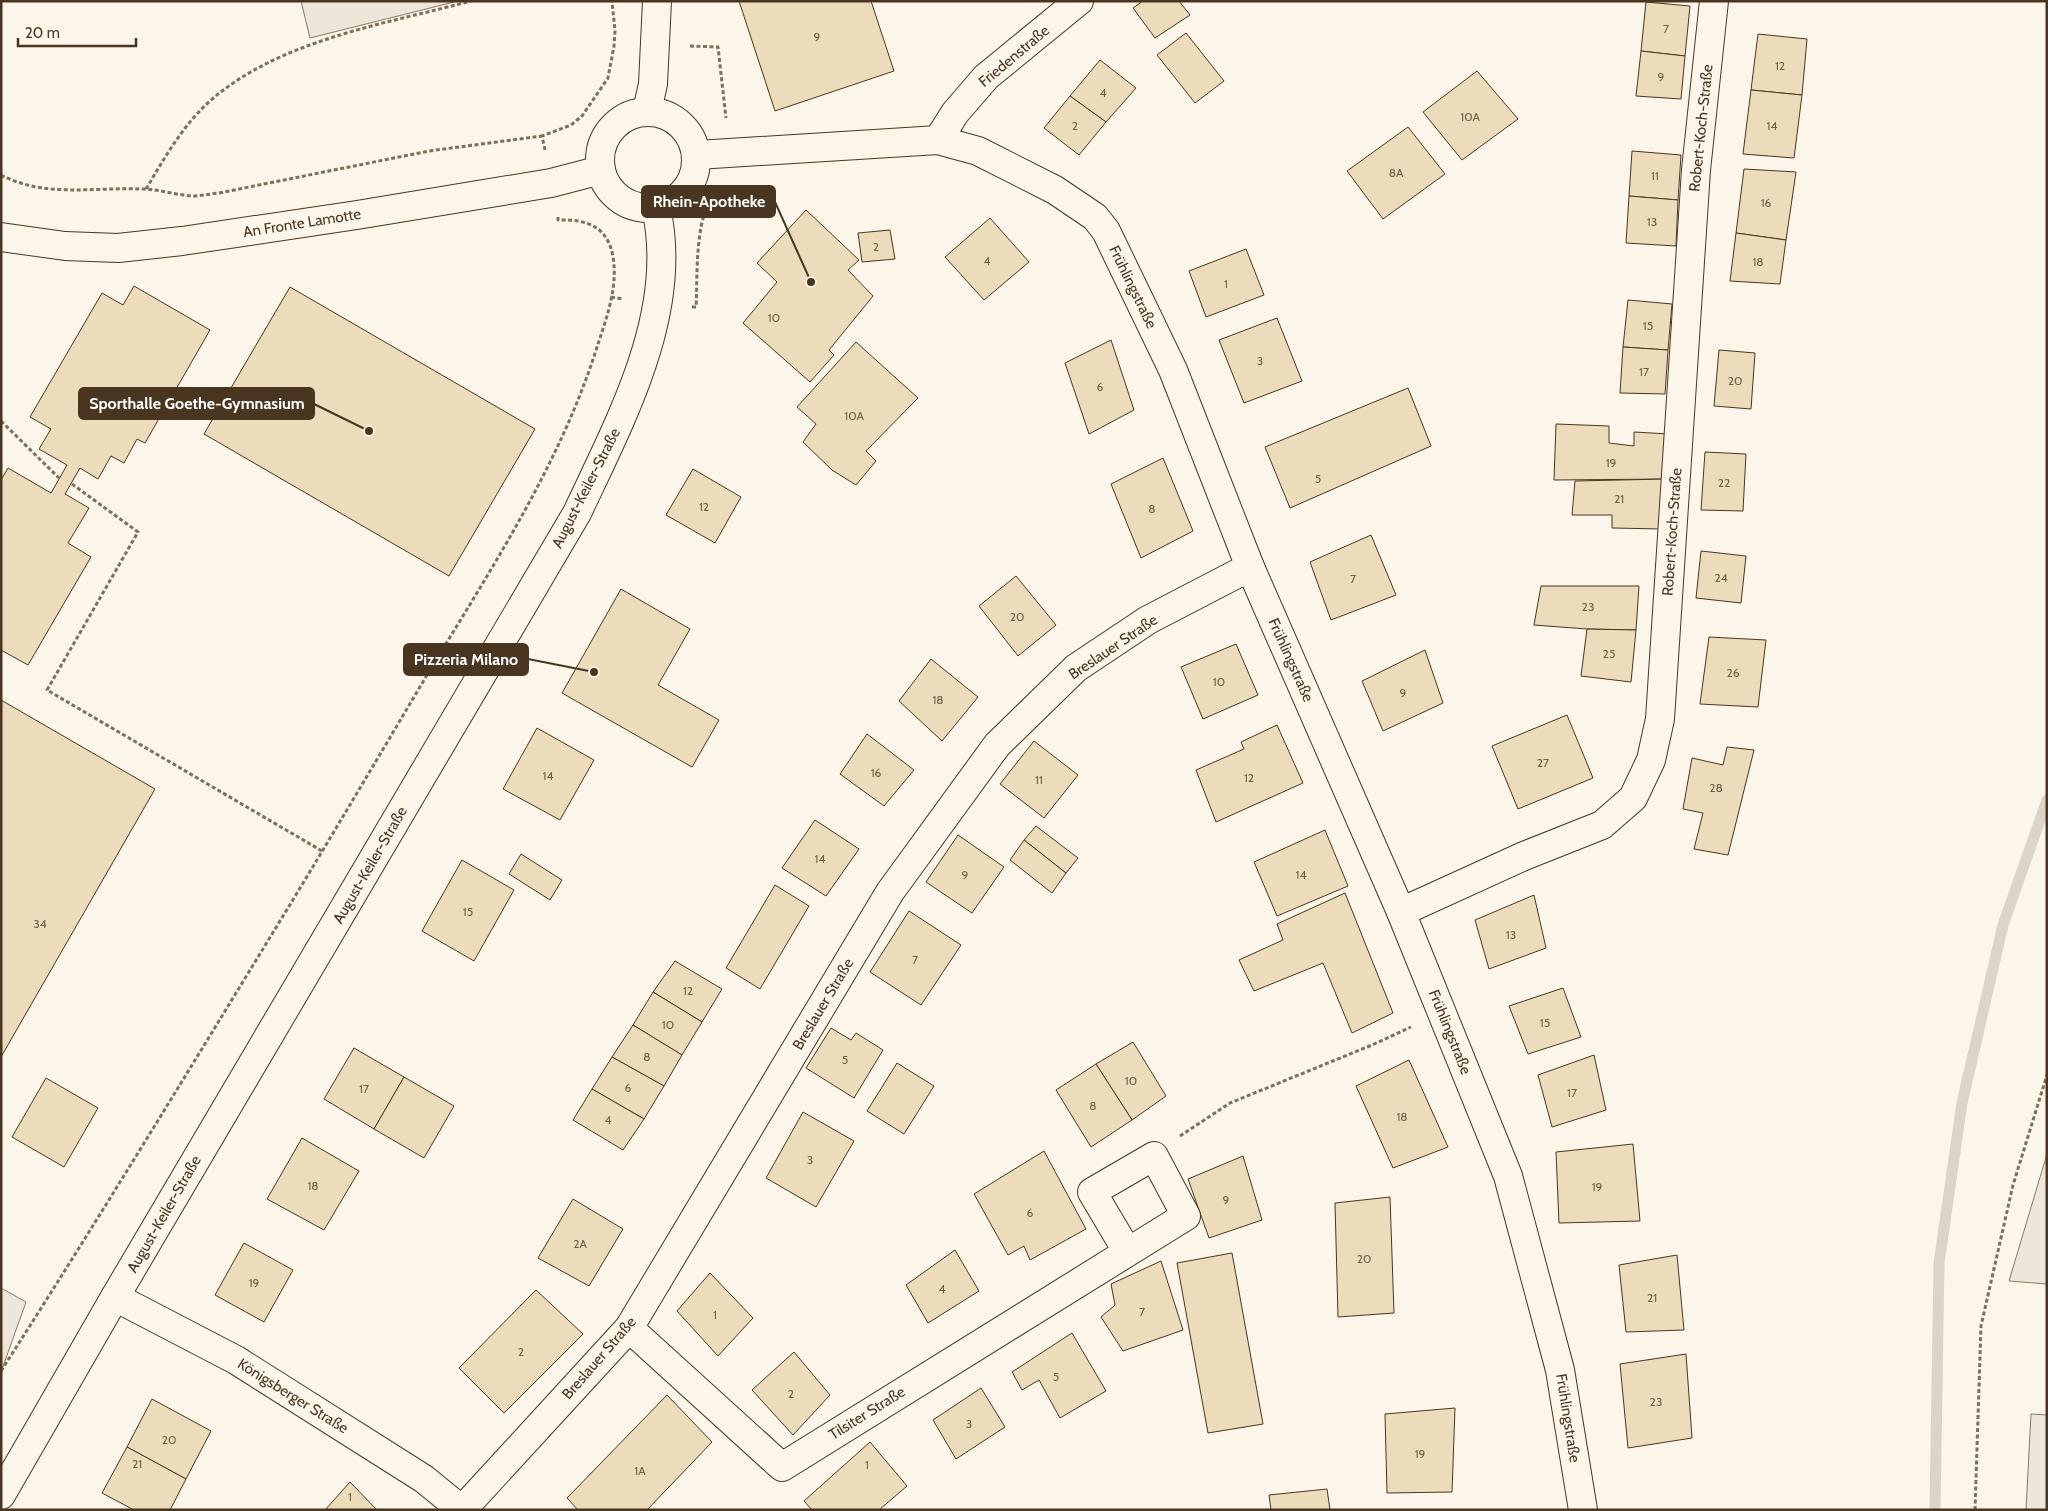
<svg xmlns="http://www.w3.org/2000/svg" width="2048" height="1511" viewBox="0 0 2048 1511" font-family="Cabin,sans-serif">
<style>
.green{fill:#ede6d9;stroke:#887966}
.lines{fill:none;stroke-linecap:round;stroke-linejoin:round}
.stream{stroke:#dcd4c6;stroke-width:11}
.building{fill:#ecdcbc;stroke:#4a3520}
.minor-casing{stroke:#4a3520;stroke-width:30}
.tertiary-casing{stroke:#4a3520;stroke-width:30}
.path{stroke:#7f6f5c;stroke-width:3;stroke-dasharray:4 2.5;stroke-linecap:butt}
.minor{stroke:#fbf6e9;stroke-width:28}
.tertiary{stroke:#fbf6e9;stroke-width:28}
.labels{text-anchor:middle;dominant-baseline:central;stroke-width:4;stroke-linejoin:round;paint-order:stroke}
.number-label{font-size:12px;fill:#725f47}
.street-label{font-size:15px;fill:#4a3520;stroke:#fbf6e9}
.leader{fill:none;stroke:#4a3520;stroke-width:2}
.callout-dot{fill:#4a3520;stroke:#fbf6e9;stroke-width:2}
.callout{fill:#4a3520;stroke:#4a3520;stroke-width:2}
.callout-label{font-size:16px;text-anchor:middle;font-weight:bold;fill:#fff}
</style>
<rect width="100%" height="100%" fill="#fbf6e9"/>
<g class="green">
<polygon points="301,1 458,1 310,38"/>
<polygon points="2047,1154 2047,1284 2009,1281"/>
<polygon points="1,1288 26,1302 1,1372"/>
<polygon points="2031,1414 2047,1415 2047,1510 2026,1510"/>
</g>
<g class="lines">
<polyline class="stream" points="1935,1510 1939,1263 1962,1103 2003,925 2047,800"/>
</g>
<g class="building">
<polygon points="739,1 871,1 894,71 775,111"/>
<polygon points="1143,1 1179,1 1190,15 1155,38 1133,8"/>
<polygon points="1646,2 1690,6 1685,56 1641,51"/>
<polygon points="1186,33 1224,81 1195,103 1157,55"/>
<polygon points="1758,34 1807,39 1802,95 1751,90"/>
<polygon points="1641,51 1685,56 1681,99 1636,96"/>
<polygon points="1100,60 1136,88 1106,122 1070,96"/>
<polygon points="1477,71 1518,119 1462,160 1423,112"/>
<polygon points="1751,90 1802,95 1794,158 1743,154"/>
<polygon points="1070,96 1106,122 1079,155 1044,128"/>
<polygon points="1408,127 1445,174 1383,219 1347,171"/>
<polygon points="1632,151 1681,155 1678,200 1629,196"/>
<polygon points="1744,169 1796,172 1786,240 1736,233"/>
<polygon points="1629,196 1678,200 1676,246 1626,243"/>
<polygon points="806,210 859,260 848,270 873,296 829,350 834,355 810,382 743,323 777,282 757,263"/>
<polygon points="990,218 1029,262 984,300 945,257"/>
<polygon points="890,230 895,259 862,262 858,233"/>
<polygon points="1736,233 1786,240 1780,284 1730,281"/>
<polygon points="1246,249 1264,295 1206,317 1189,271"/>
<polygon points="134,286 210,330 145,443 137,439 124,463 111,456 98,479 80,468 65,494 89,508 68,543 91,557 28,665 1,650 1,480 8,468 51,493 67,465 39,449 51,429 30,417 102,293 123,305"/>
<polygon points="290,287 535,429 449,576 204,434"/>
<polygon points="1628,300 1672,304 1668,350 1623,347"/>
<polygon points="1277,318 1302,381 1244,403 1219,340"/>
<polygon points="1111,340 1134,410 1089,434 1065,363"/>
<polygon points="856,342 918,398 866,451 876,461 856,485 832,470 803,442 816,424 797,407"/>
<polygon points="1623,347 1668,350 1665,394 1620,393"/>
<polygon points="1719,350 1755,353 1751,409 1714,406"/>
<polygon points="1408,388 1431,446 1290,508 1265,447"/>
<polygon points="1556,424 1609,426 1609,443 1634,446 1634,432 1669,434 1666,479 1554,480"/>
<polygon points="1705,452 1746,454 1743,511 1701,510"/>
<polygon points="1163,458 1193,531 1141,558 1111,484"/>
<polygon points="693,469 741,497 715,543 666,515"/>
<polygon points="1666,479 1663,529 1612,528 1612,515 1572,515 1575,481"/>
<polygon points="1371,535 1396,595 1331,620 1310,562"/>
<polygon points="1701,551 1746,556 1741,603 1696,598"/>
<polygon points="1016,576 1056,625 1018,656 979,606"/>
<polygon points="1541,586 1639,586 1636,630 1587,629 1534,625"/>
<polygon points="621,589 690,629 658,685 719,720 692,767 562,693"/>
<polygon points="1587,629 1636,630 1631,682 1581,676"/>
<polygon points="1709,637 1766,640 1758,707 1700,704"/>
<polygon points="1236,644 1258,695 1203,719 1181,667"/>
<polygon points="1425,650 1443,703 1383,731 1362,681"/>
<polygon points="931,659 978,697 942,741 899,701"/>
<polygon points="1,700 155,789 1,1057"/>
<polygon points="1567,715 1593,778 1518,809 1492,746"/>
<polygon points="1277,725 1303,783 1216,822 1196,770 1244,749 1241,742"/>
<polygon points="537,728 594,760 560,820 503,789"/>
<polygon points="867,734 914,770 884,806 840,774"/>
<polygon points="1034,741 1078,775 1044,818 1000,784"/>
<polygon points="1727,747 1754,750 1728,855 1694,849 1703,813 1683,809 1692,758 1723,765"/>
<polygon points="815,820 859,849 826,896 782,868"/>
<polygon points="1036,826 1078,858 1066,873 1024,840"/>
<polygon points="1325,830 1348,886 1277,916 1254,862"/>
<polygon points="958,835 1004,867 972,913 926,882"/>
<polygon points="1024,840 1066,873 1052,893 1010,860"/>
<polygon points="521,854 562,880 550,900 509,874"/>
<polygon points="462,860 514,890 474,961 422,931"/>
<polygon points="775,885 809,906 760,989 726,968"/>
<polygon points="1345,893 1393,1013 1352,1033 1323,963 1254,991 1239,960 1283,940 1277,924"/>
<polygon points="1534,895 1546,948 1489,969 1475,920"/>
<polygon points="909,911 961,945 921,1005 870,972"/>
<polygon points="675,961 722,989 702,1022 653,992"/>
<polygon points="1563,988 1581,1037 1528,1054 1509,1006"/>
<polygon points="653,992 702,1022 682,1055 633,1025"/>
<polygon points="633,1025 682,1055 664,1086 612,1057"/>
<polygon points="831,1028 851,1040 856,1033 883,1050 854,1098 806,1068"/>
<polygon points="1133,1042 1166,1096 1132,1120 1096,1064"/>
<polygon points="354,1048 404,1077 374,1129 324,1099"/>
<polygon points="1594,1055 1606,1110 1552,1127 1538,1075"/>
<polygon points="612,1057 664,1086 644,1119 592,1089"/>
<polygon points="1409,1060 1448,1147 1393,1168 1356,1086"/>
<polygon points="897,1063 934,1086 904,1134 867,1111"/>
<polygon points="1096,1064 1132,1120 1091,1147 1056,1090"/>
<polygon points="404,1077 454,1106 424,1158 374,1129"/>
<polygon points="46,1078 98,1108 64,1167 12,1137"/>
<polygon points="592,1089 644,1119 623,1150 573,1120"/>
<polygon points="803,1112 854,1141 816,1207 766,1178"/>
<polygon points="302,1138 359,1171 324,1230 267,1199"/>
<polygon points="1633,1144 1640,1221 1559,1223 1556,1152"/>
<polygon points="1044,1151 1086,1229 1030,1260 1024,1246 1008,1255 974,1194"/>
<polygon points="1243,1156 1262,1220 1209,1238 1188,1179"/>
<polygon points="1390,1197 1394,1313 1338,1317 1335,1203"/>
<polygon points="573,1199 623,1229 589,1286 538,1258"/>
<polygon points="244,1243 293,1270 264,1322 215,1295"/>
<polygon points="955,1250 979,1291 928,1323 906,1285"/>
<polygon points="1232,1253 1263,1424 1208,1433 1177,1263"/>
<polygon points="1677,1255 1684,1330 1626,1332 1619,1265"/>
<polygon points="1161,1261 1183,1330 1123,1351 1101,1317 1115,1305 1111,1284"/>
<polygon points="710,1273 753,1318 718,1356 677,1311"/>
<polygon points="536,1290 583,1334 504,1413 459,1368"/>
<polygon points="1072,1333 1106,1391 1060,1418 1039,1380 1022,1390 1012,1372"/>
<polygon points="794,1352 830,1395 793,1435 752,1390"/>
<polygon points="1686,1354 1692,1438 1628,1448 1620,1364"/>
<polygon points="981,1388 1005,1427 956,1459 933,1420"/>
<polygon points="667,1395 712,1442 647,1510 578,1510 567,1498"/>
<polygon points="152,1399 211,1431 186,1479 127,1447"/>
<polygon points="1455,1408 1452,1492 1387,1493 1385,1414"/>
<polygon points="870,1442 907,1486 879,1510 812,1510 804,1501"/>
<polygon points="127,1447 186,1479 170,1510 134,1510 102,1493"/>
<polygon points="350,1482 377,1510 325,1510"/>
<polygon points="1327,1489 1330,1510 1271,1510 1269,1495"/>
</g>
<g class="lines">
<g class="minor-casing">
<g id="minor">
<polyline points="938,140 955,113 986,77 1079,1"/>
<polyline points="697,155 938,140 978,151 1055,190 1095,217 1106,231 1173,370 1250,567 1401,912 1508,1176 1560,1370 1583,1510"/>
<polyline points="1,237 65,246 118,248 182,241 357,215 551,183 601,170"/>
<polyline points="1401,912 1524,856 1602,825 1633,798 1651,760 1660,719 1696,170 1714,1"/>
<polyline points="115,1297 236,1360 424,1479 462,1510"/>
<polyline points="629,1328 782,1467 1186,1216 1154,1156 1092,1192 1127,1251"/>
<polyline points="462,1510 629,1328 890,892 997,745 1076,668 1148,620 1250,567"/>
</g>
</g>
<g class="tertiary-casing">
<g id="tertiary">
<polyline points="647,111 653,84 657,1"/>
<circle cx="648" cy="160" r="48"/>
<path d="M1,1495L115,1297L577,513C620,421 680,312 656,208"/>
</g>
</g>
<g class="path">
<polyline points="690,46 718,47 726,118"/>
<polyline points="545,150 542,136 571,125 582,116 608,78 614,46 615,31 612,1"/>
<path d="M1,175C45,198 94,187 142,189C160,189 178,196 196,196C204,195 211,194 219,193L429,151L542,136"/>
<path d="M146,189C165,157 183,125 211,100C280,40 385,24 471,1"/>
<polyline points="611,297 623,299"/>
<path d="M692,307H696C698,278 693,205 721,190"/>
<polyline points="1,421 59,478"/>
<polyline points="72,484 138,532 47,690 322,851"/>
<polyline points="1180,1136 1230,1103 1372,1045 1411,1027"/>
<path d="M1,1371C100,1217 195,1060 291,903C337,827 382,751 427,675C491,569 561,463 598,344C607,317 618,286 613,257C608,226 586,219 558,220V217"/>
<polyline points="1975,1510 1981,1326 2013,1185 2047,1075"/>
</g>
<use href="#minor" class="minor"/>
<use href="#tertiary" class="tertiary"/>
</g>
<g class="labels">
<g class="number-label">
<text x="1666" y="28">7</text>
<text x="817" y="36">9</text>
<text x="1780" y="65">12</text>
<text x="1661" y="76">9</text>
<text x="1103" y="92">4</text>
<text x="1470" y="116">10A</text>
<text x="1075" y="125">2</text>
<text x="1772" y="125">14</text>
<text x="1396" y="172">8A</text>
<text x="1655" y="175">11</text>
<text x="1766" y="202">16</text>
<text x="1652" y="221">13</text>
<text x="876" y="246">2</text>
<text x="987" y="260">4</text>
<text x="1758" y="261">18</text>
<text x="1226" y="283">1</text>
<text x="774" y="317">10</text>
<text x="1648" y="325">15</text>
<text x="1260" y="360">3</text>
<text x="1644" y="371">17</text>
<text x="1735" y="380">20</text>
<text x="1100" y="386">6</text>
<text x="854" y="415">10A</text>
<text x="1611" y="462">19</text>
<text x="1318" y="478">5</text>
<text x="1724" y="482">22</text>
<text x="1619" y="498">21</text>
<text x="704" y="506">12</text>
<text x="1152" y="508">8</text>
<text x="1721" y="577">24</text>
<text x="1353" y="578">7</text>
<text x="1588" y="606">23</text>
<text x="1017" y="616">20</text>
<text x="1609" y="653">25</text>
<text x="1733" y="672">26</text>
<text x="1219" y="681">10</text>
<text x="1403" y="692">9</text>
<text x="938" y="699">18</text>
<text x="1543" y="762">27</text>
<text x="876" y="772">16</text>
<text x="548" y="775">14</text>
<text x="1249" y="777">12</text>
<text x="1039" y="779">11</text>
<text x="1716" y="787">28</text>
<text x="820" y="858">14</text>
<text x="965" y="874">9</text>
<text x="1301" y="874">14</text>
<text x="468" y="911">15</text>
<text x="40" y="923">34</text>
<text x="1511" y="934">13</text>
<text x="915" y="959">7</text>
<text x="688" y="990">12</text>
<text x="1545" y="1022">15</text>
<text x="668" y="1024">10</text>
<text x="647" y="1056">8</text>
<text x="845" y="1059">5</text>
<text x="1131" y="1080">10</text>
<text x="628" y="1087">6</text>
<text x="364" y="1088">17</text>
<text x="1572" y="1092">17</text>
<text x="1093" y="1105">8</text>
<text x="1402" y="1116">18</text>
<text x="608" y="1119">4</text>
<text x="810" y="1159">3</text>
<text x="313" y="1185">18</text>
<text x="1597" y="1186">19</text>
<text x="1226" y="1199">9</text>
<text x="1030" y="1212">6</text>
<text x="580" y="1243">2A</text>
<text x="1364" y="1258">20</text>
<text x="254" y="1282">19</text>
<text x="942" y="1288">4</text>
<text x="1652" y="1297">21</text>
<text x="1142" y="1311">7</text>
<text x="715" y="1314">1</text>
<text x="521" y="1351">2</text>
<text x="1056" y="1376">5</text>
<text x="791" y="1393">2</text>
<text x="1656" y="1401">23</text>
<text x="969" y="1423">3</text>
<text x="169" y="1439">20</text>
<text x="1420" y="1453">19</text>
<text x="137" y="1463">21</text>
<text x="867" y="1464">1</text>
<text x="640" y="1470">1A</text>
<text x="350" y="1496">1</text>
</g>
<g class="street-label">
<text transform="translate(1014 56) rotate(-40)">Friedenstraße</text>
<text transform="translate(1701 128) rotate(-84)">Robert-Koch-Straße</text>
<text transform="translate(302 223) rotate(-9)">An Fronte Lamotte</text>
<text transform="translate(1133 287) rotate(64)">Frühlingstraße</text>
<text transform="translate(586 488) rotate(-63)">August-Keiler-Straße</text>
<text transform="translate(1672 532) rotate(-86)">Robert-Koch-Straße</text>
<text transform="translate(1113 647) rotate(-34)">Breslauer Straße</text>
<text transform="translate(1291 660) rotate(66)">Frühlingstraße</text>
<text transform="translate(370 865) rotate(-60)">August-Keiler-Straße</text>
<text transform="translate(823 1004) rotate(-59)">Breslauer Straße</text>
<text transform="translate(1450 1032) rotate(68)">Frühlingstraße</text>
<text transform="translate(164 1214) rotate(-60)">August-Keiler-Straße</text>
<text transform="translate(599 1358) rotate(-49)">Breslauer Straße</text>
<text transform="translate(293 1396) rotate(32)">Königsberger Straße</text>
<text transform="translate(867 1413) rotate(-32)">Tilsiter Straße</text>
<text transform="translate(1568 1418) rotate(81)">Frühlingstraße</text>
</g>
</g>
<path class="leader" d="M811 282L775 202M369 431L314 404M594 672L528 659"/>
<g class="callout-dot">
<circle cx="811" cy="282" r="5"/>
<circle cx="369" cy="431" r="5"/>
<circle cx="594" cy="672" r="5"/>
</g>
<g class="callout">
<rect x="642" y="186" width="133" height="31" rx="5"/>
<rect x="79" y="388" width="235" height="31" rx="5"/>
<rect x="404" y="644" width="124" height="31" rx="5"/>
</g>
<g class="callout-label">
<text x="709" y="207">Rhein-Apotheke</text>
<text x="197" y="409">Sporthalle Goethe-Gymnasium</text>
<text x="466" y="665">Pizzeria Milano</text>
</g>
<rect width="2048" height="1511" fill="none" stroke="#4a3520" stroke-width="5"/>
<path d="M18 38v8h118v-8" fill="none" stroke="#4a3520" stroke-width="2.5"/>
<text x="25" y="38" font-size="15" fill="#4a3520" stroke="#fbf6e9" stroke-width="4" paint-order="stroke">20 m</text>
</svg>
